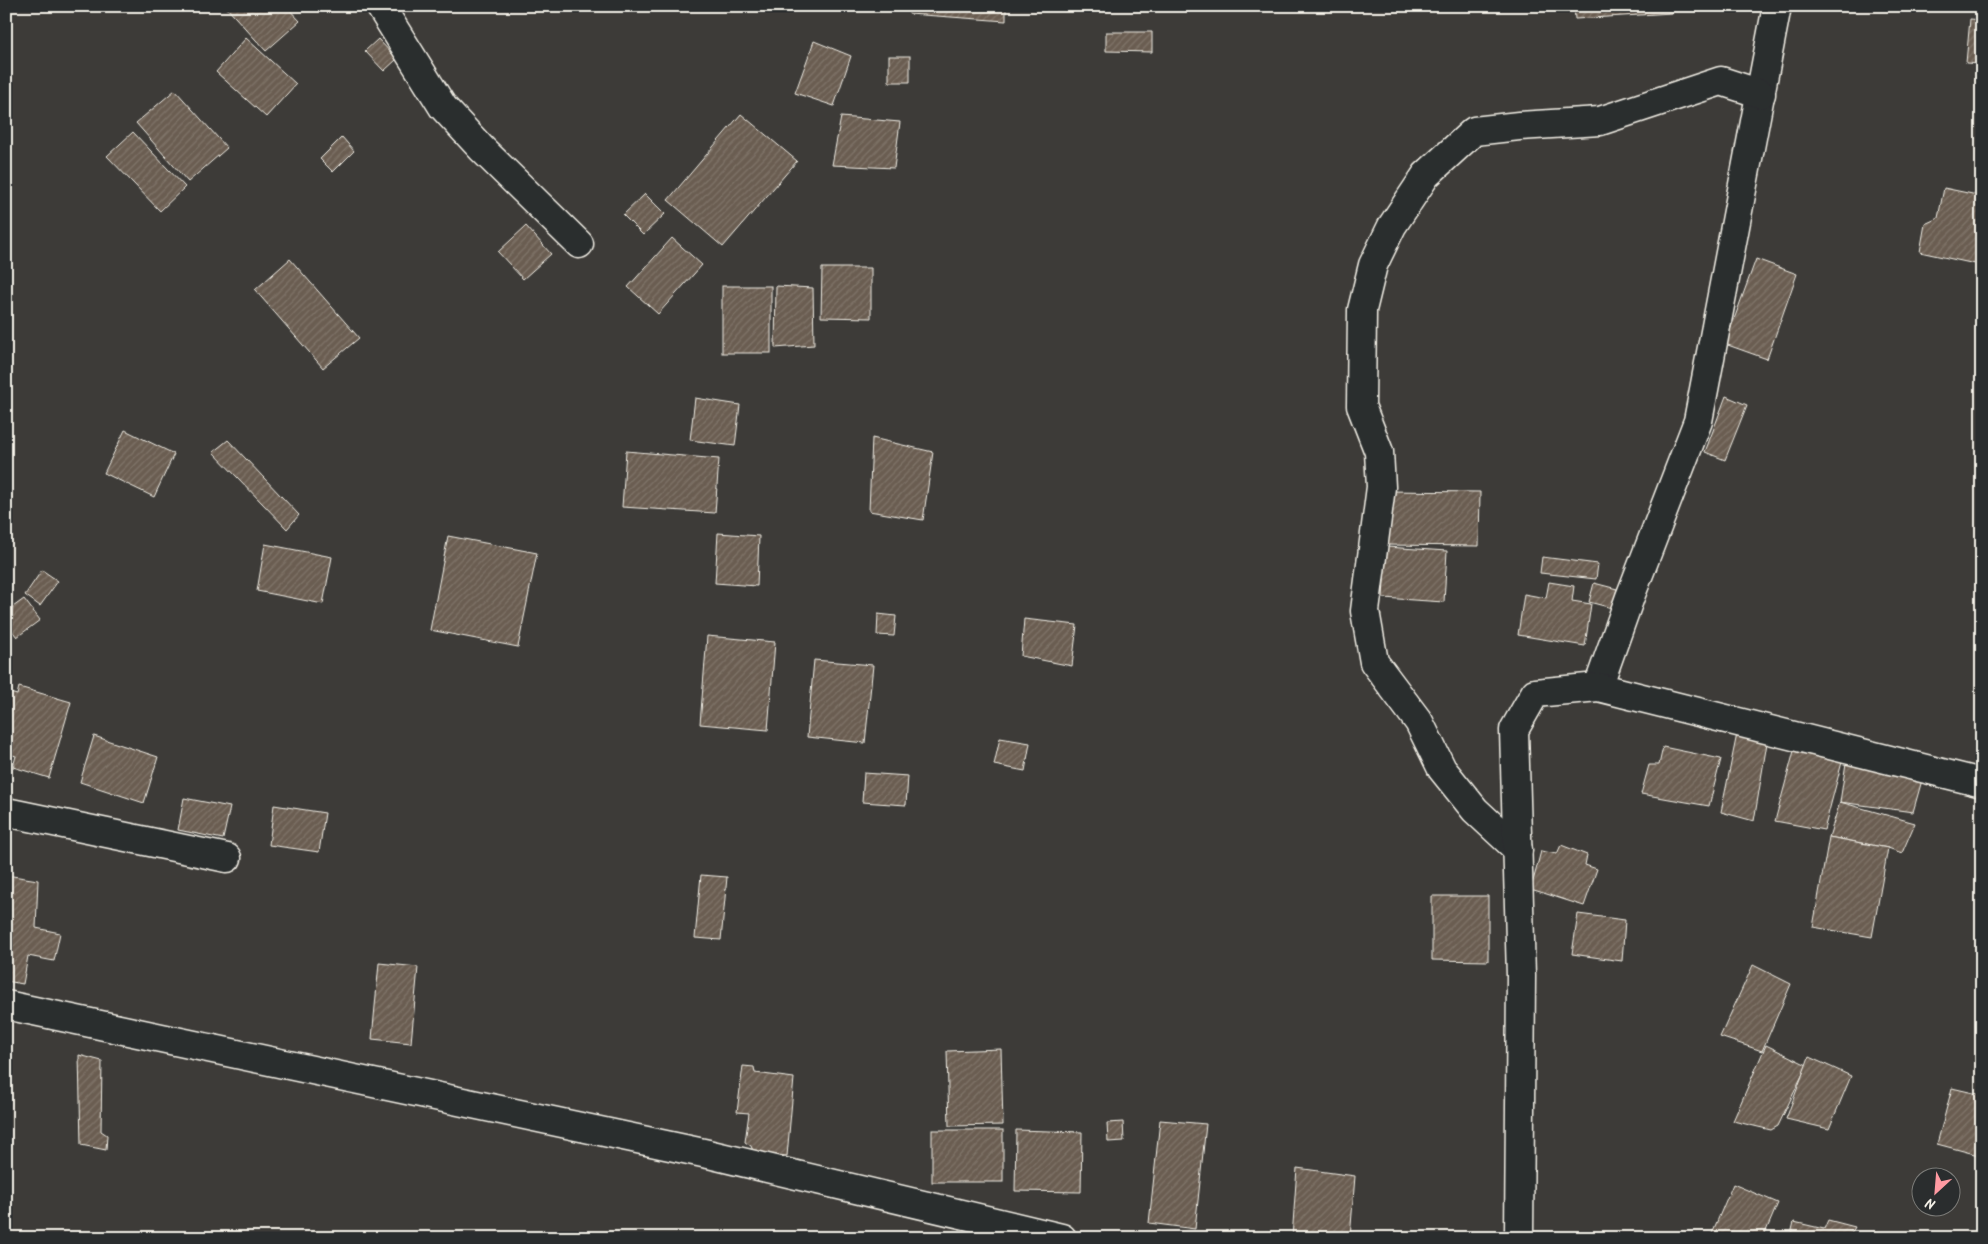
<svg xmlns="http://www.w3.org/2000/svg" width="1988" height="1244" viewBox="0 0 1988 1244" font-family="Kalam,sans-serif">
<style>
.building{fill:url(#building-hatch);stroke:#f4f1e8}
.lines{fill:none;stroke-linecap:round;stroke-linejoin:round}
.minor-casing{stroke:#f4f1e8;stroke-width:31}
.minor{stroke:#2a2d2e;stroke-width:28}
</style>
<defs>
<pattern id="building-hatch" width="6" height="6" patternUnits="userSpaceOnUse" patternTransform="scale(1.25)"><rect width="6" height="6" fill="#6a5d51"/><path d="M-1 1l2-2M0 6l6-6M5 7l2-2" fill="none" stroke="#80756a"/></pattern>
</defs>
<rect width="100%" height="100%" fill="#3d3b38"/>
<filter id="ink" filterUnits="userSpaceOnUse"><feTurbulence type="fractalNoise" baseFrequency=".02" numOctaves="2"/><feDisplacementMap in="SourceGraphic" scale="10" xChannelSelector="R" yChannelSelector="G"/><feConvolveMatrix kernelMatrix="1 2 1 2 8 2 1 2 1" color-interpolation-filters="sRGB"/></filter>
<g filter="url(#ink)">
<g class="building">
<polygon points="225,6 286,6 300,21 266,51"/>
<polygon points="908,6 1006,6 1006,21 909,14"/>
<polygon points="1574,6 1671,6 1672,13 1575,19"/>
<polygon points="1961,6 1982,6 1982,12 1961,9"/>
<polygon points="1970,19 1982,20 1982,64 1966,63"/>
<polygon points="1106,32 1152,32 1152,52 1106,51"/>
<polygon points="246,38 296,84 266,117 216,72"/>
<polygon points="378,39 397,59 384,71 365,51"/>
<polygon points="814,41 851,56 834,106 795,93"/>
<rect x="889" y="56" width="21" height="26"/>
<polygon points="175,90 227,148 188,182 136,123"/>
<polygon points="741,114 797,161 723,247 668,200"/>
<polygon points="841,117 900,122 894,168 832,165"/>
<polygon points="133,132 185,187 160,211 107,156"/>
<polygon points="342,137 354,151 333,172 320,159"/>
<polygon points="1944,188 1982,196 1982,255 1980,265 1920,252 1925,224 1938,218"/>
<polygon points="645,194 665,214 643,235 623,215"/>
<polygon points="526,226 551,254 523,279 498,252"/>
<polygon points="672,238 702,265 658,314 628,287"/>
<polygon points="290,259 359,338 323,368 255,290"/>
<polygon points="1756,259 1797,274 1767,359 1725,344"/>
<polygon points="822,268 871,268 871,318 821,317"/>
<rect x="722" y="286" width="49" height="67"/>
<polygon points="776,286 813,288 814,345 775,348"/>
<polygon points="1726,396 1747,405 1725,460 1705,452"/>
<polygon points="695,398 740,405 735,446 690,440"/>
<polygon points="125,430 174,454 154,497 104,473"/>
<polygon points="872,438 933,452 923,520 869,511"/>
<polygon points="228,440 299,515 287,529 213,452"/>
<polygon points="626,451 719,459 715,513 622,507"/>
<polygon points="1387,491 1480,492 1479,546 1386,545"/>
<polygon points="718,533 759,536 757,586 715,583"/>
<polygon points="448,536 537,553 518,647 430,630"/>
<polygon points="265,544 332,557 323,604 257,591"/>
<polygon points="1386,547 1447,551 1444,602 1383,598"/>
<polygon points="1542,557 1598,564 1596,579 1540,573"/>
<polygon points="42,570 58,581 40,606 25,595"/>
<polygon points="1549,582 1574,586 1572,601 1591,604 1585,646 1518,635 1524,594 1546,598"/>
<polygon points="1594,583 1617,589 1612,608 1589,602"/>
<polygon points="24,599 40,620 17,637 6,623 6,612"/>
<polygon points="878,614 896,616 894,636 877,635"/>
<polygon points="1024,619 1077,625 1072,666 1021,656"/>
<polygon points="707,636 775,642 768,730 700,724"/>
<polygon points="814,660 873,665 865,743 807,737"/>
<polygon points="19,687 71,702 49,778 13,767 16,756 6,753 6,692 17,695"/>
<polygon points="1738,729 1768,737 1754,821 1721,812"/>
<polygon points="94,736 158,757 144,803 80,782"/>
<polygon points="1000,738 1030,743 1025,771 994,765"/>
<polygon points="1663,747 1721,759 1709,806 1641,794 1649,765 1659,765"/>
<polygon points="1794,751 1842,762 1824,830 1775,821"/>
<polygon points="1846,763 1922,780 1913,812 1840,802"/>
<polygon points="864,773 908,776 906,805 862,802"/>
<polygon points="184,798 230,807 223,839 178,830"/>
<polygon points="1840,802 1915,823 1902,853 1888,848 1829,837"/>
<polygon points="274,805 325,813 319,852 269,845"/>
<polygon points="1829,837 1888,848 1872,937 1813,927"/>
<polygon points="1561,845 1587,855 1585,865 1597,869 1584,906 1531,889 1541,851 1557,854"/>
<polygon points="6,875 38,880 36,928 60,933 54,961 28,956 23,984 6,981"/>
<polygon points="701,875 727,877 721,940 695,938"/>
<polygon points="1432,896 1488,896 1488,961 1432,960"/>
<polygon points="1578,914 1625,920 1622,961 1572,954"/>
<polygon points="379,963 418,967 411,1043 372,1039"/>
<polygon points="1753,965 1791,984 1762,1051 1720,1037"/>
<polygon points="1766,1045 1807,1065 1778,1126 1771,1130 1733,1121"/>
<polygon points="1001,1049 1003,1125 949,1126 947,1051"/>
<polygon points="79,1055 102,1061 101,1131 107,1135 106,1150 81,1145"/>
<polygon points="1809,1057 1851,1076 1829,1129 1786,1119"/>
<polygon points="743,1066 754,1067 755,1073 794,1078 787,1156 754,1153 751,1146 745,1142 749,1113 737,1112"/>
<polygon points="1952,1088 1982,1095 1982,1156 1937,1144"/>
<polygon points="1160,1120 1206,1124 1195,1229 1149,1223"/>
<polygon points="1123,1122 1124,1141 1108,1142 1107,1123"/>
<rect x="932" y="1130" width="71" height="52"/>
<polygon points="1016,1130 1082,1132 1081,1192 1015,1191"/>
<polygon points="1297,1168 1355,1176 1350,1238 1292,1238"/>
<polygon points="1733,1184 1778,1203 1763,1238 1710,1238"/>
<polygon points="1828,1220 1855,1227 1850,1236 1854,1238 1790,1238 1794,1222 1824,1229"/>
</g>
<g class="lines">
<g class="minor-casing">
<g id="minor">
<polyline points="380,6 443,107 482,149 579,244"/>
<polyline points="1598,687 1630,597 1698,421 1777,6"/>
<polyline points="6,812 227,858"/>
<polyline points="1518,850 1475,810 1442,769 1419,722 1374,662 1365,611 1381,487 1379,452 1361,406 1362,310 1373,265 1392,226 1426,175 1474,131 1519,126 1600,121 1721,81 1761,94"/>
<polyline points="6,1005 708,1154 1062,1238"/>
<polyline points="1519,1238 1521,976 1514,730 1535,693 1598,687 1982,783"/>
</g>
</g>
<use href="#minor" class="minor"/>
</g>
</g>
<rect width="1988" height="1244" fill="none" stroke="#2a2d2e" stroke-width="25"/>
<rect x="12" y="12" width="1963" height="1219" fill="none" stroke="#f4f1e8" stroke-width="2" filter="url(#ink)"/>
<g transform="translate(1936 1192) rotate(206)"><circle r="24" fill="#2a2d2e" stroke="#7b7b78"/>
<path d="M0-4L9 19L0 12L-9 19Z" fill="#ff9aa2"/>
<text y="-8" font-size="14" font-weight="bold" text-anchor="middle" fill="#f4f1e8">N</text>
</g>
</svg>
